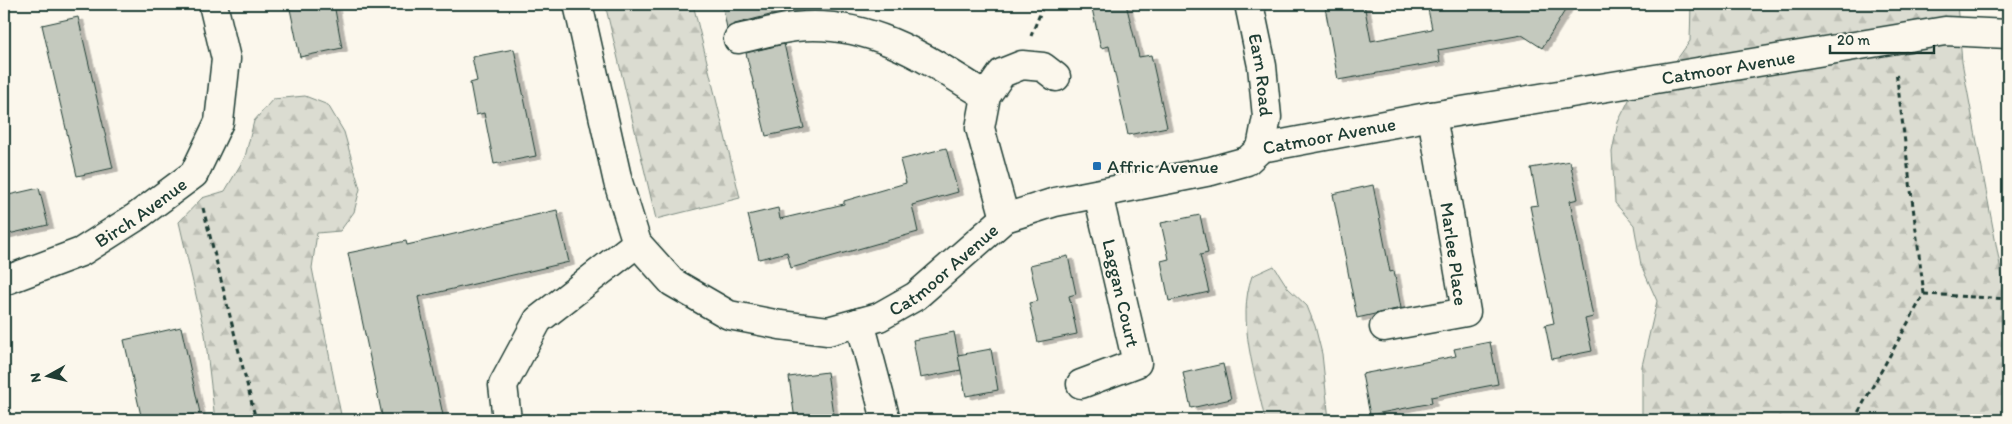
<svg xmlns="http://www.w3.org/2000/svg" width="2012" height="424" viewBox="0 0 2012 424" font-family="Itim,sans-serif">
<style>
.forest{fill:url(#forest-firs);stroke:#7d8c82}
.building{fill:#c4c9be;stroke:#1f3d34;filter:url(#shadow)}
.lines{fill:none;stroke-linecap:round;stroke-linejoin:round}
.minor-casing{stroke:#1f3d34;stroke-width:31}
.path{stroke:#1f3d34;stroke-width:3;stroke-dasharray:5 4;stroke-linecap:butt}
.minor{stroke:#fbf7ec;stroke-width:28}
.poi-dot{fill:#1f6fb2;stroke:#fbf7ec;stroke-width:2}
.labels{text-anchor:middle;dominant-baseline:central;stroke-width:4.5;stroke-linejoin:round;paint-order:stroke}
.street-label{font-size:19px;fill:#1f3d34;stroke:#fbf7ec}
.poi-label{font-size:19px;fill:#1f3d34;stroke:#fbf7ec;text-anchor:start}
</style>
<defs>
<pattern id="forest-firs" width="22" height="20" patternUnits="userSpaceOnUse" patternTransform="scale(1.25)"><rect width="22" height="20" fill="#dbdcd1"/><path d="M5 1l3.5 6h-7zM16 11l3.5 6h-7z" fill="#bcbeb4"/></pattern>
<filter id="shadow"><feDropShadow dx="5.5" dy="3" stdDeviation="0" flood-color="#0004"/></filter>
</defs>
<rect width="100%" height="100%" fill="#fbf7ec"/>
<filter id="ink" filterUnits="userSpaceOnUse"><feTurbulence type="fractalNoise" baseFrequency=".02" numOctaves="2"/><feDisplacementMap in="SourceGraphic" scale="10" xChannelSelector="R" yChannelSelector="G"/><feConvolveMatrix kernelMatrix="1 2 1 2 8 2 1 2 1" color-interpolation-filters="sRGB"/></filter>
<g filter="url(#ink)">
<g class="forest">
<polygon points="605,4 693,4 740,198 656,219"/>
<polygon points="1691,4 1957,4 1962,62 2002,276 2001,308 2008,420 1642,420 1642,366 1657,301 1641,265 1634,225 1615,203 1612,152 1618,122 1630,98 1675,62 1690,41"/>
<polygon points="305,96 328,105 344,132 360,189 354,212 340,231 317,233 312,268 342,420 215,420 205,334 179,222 202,198 225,191 245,157 254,121 273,99"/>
<path d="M1274,266L1288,288L1307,306L1315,326L1322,354L1329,420H1265C1256,376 1236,320 1252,276Z"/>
</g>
<g class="building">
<polygon points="289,4 334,4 342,48 300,57"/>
<polygon points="722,4 803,4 803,11 770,15 735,24 727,28"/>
<polygon points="1091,4 1126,4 1139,57 1151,55 1167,127 1128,135 1109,46 1101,48"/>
<polygon points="1346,4 1364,4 1371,41 1432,29 1427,4 1569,4 1542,48 1522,35 1438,50 1440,62 1338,80 1325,7"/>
<polygon points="78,17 113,168 77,176 42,25"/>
<polygon points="784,44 804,128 766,136 746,53"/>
<polygon points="514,49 536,156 494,164 484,113 476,115 470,83 477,81 472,57"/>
<polygon points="946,148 958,192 912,205 918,232 791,268 787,252 759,259 748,215 778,208 780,219 844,204 844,201 906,183 900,160"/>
<polygon points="1570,161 1578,199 1570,201 1593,317 1585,319 1592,351 1552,359 1545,325 1554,323 1530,206 1538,205 1531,168"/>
<polygon points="1373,185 1390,272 1394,271 1401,308 1357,318 1333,194"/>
<polygon points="39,188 48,225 4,235 4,196"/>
<polygon points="557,210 569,262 418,297 444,420 383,420 348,253 406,241 407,245"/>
<polygon points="1200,215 1208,253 1200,255 1209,292 1169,301 1161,261 1169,259 1161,223"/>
<polygon points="1068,256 1076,294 1069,296 1077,334 1038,342 1029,303 1038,301 1030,265"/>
<polygon points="181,327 200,413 168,420 142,420 124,340"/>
<polygon points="954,332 961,370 920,378 913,340"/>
<polygon points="1490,342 1498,384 1431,397 1432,403 1370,415 1362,374 1456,356 1454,349"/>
<polygon points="991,349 998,390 966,396 958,355"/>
<polygon points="1223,364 1231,399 1191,408 1183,373"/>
<polygon points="827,372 833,414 795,420 789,377"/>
</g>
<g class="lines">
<g class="minor-casing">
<g id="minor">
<path id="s1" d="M578,4L618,182L637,243L672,282L729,315L780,325L828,331L879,317L916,296L1005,218L1055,202L1211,171L1247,161L1261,148L1432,116L1945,31L2008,34"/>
<path id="s2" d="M1249,4L1262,66L1267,117L1261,148"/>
<path d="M738,39C757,35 776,29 795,27C869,19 926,58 986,96"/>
<polyline points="1005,218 980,128 986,96 1002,73 1022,65 1043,67 1056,77"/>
<path id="s3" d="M4,281L81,252L136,217L194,174L219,122L226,59L213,4"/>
<polyline points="860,322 886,420"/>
<polyline points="1384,327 1466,312 1432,116"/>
<polyline points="1081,384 1137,363 1098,194"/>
<polyline points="507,420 503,385 538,320 637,243"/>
</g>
</g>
<g class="path">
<polyline points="1031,36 1044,4"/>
<polyline points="203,208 256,420"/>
<polyline points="1924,294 2008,299"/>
<polyline points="1854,420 1924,294 1896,71"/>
</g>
<use href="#minor" class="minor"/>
</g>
</g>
<rect class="poi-dot" x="1092" y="161" width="10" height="10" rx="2.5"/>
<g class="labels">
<g class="street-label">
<text stroke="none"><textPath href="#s1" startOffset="1421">Catmoor Avenue</textPath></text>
<text stroke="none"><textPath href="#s2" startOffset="72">Earn Road</textPath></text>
<text stroke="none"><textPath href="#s1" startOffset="1016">Catmoor Avenue</textPath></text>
<text stroke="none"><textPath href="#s3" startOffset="154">Birch Avenue</textPath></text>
<text transform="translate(1454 254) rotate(82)">Marlee Place</text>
<text stroke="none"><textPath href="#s1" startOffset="598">Catmoor Avenue</textPath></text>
<text transform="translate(1121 293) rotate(77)">Laggan Court</text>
</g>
<g class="poi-label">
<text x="1107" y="166">Affric Avenue</text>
</g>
</g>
<rect width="2012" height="424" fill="none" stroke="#fbf7ec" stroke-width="20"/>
<rect x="10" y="10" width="1992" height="404" fill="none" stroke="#1f3d34" stroke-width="2" filter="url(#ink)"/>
<g transform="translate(48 376) rotate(262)" stroke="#fbf7ec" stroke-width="4" paint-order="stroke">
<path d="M0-4L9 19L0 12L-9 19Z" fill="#1f3d34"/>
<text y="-8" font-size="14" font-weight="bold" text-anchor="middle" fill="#1f3d34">N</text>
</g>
<path d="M1830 45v8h104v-8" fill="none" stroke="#1f3d34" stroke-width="2.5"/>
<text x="1837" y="45" font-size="15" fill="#1f3d34" stroke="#fbf7ec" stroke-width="4" paint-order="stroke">20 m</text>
</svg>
